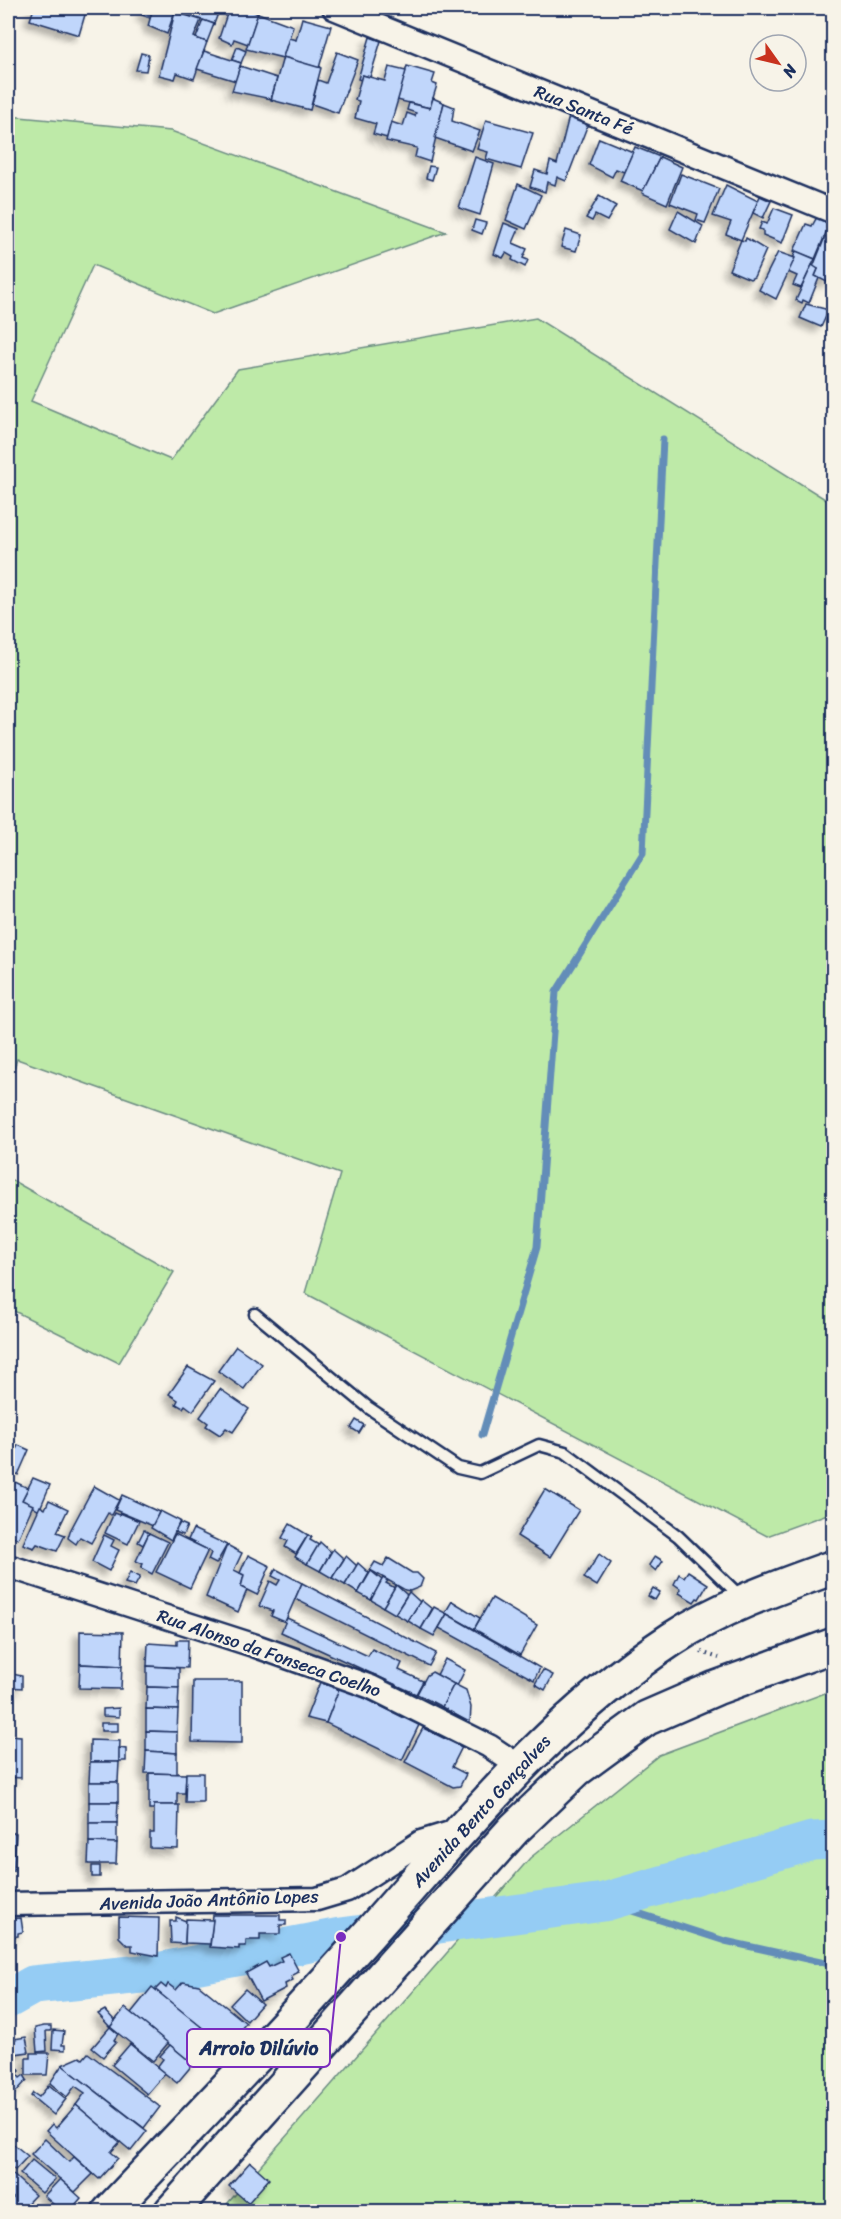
<svg xmlns="http://www.w3.org/2000/svg" width="841" height="2219" viewBox="0 0 841 2219" font-family="Sriracha,sans-serif">
<style>
.green{fill:#beeaa8;stroke:#6c8c83;stroke-width:1.5}
.lines{fill:none;stroke-linecap:round;stroke-linejoin:round}
.stream{stroke:#648db8;stroke-width:7}
.river{stroke:#95ccf4;stroke-width:39}
.building{fill:#c0d6fb;stroke:#1b2f5e;stroke-width:1.5;filter:url(#shadow)}
.service-casing{stroke:#1b2f5e;stroke-width:15}
.minor-casing{stroke:#1b2f5e;stroke-width:27}
.primary-casing{stroke:#1b2f5e;stroke-width:38}
.path{stroke:#1b2f5e;stroke-width:4;stroke-dasharray:1.5 4.5;stroke-linecap:butt}
.service{stroke:#f7f3e8;stroke-width:10}
.minor{stroke:#f7f3e8;stroke-width:22}
.primary{stroke:#f7f3e8;stroke-width:33}
.labels{text-anchor:middle;dominant-baseline:central;stroke-width:5;stroke-linejoin:round;paint-order:stroke}
.street-label{font-size:18px;fill:#1b2f5e;stroke:#f7f3e8}
.leader{fill:none;stroke:#7b2cbf;stroke-width:2}
.callout-dot{fill:#7b2cbf;stroke:#f7f3e8;stroke-width:2}
.callout{fill:#f7f3e8;stroke:#7b2cbf;stroke-width:2}
.callout-label{font-size:20px;text-anchor:middle;font-weight:bold;fill:#1b2f5e}
</style>
<defs>
<filter id="shadow"><feDropShadow dx="-5.5" dy="5.5" stdDeviation="3" flood-color="#0004"/></filter>
</defs>
<rect width="100%" height="100%" fill="#f7f3e8"/>
<filter id="ink" filterUnits="userSpaceOnUse"><feTurbulence type="fractalNoise" baseFrequency=".0167" numOctaves="2"/><feDisplacementMap in="SourceGraphic" scale="12" xChannelSelector="R" yChannelSelector="G"/><feConvolveMatrix kernelMatrix="1 2 1 2 8 2 1 2 1" color-interpolation-filters="sRGB"/></filter>
<g filter="url(#ink)">
<g class="green">
<polygon points="8,116 171,131 446,232 213,314 93,265 31,401 171,460 238,369 536,318 833,504 833,1512 767,1536 305,1293 340,1174 17,1059 8,1087"/>
<polygon points="8,1178 174,1272 119,1363 8,1308"/>
<polygon points="833,1690 833,2211 220,2212 530,1858 659,1755"/>
</g>
<g class="lines">
<g class="stream">
<polyline points="482,1435 537,1247 556,992 643,853 663,439"/>
<polyline points="604,1902 725,1941 834,1965"/>
</g>
<polyline class="river" points="8,1999 33,1985 152,1973 341,1937 604,1902 812,1841 834,1840"/>
</g>
<g class="building">
<polygon points="34,8 87,8 79,35 30,20"/>
<polygon points="145,8 153,8 150,18 142,15"/>
<polygon points="153,8 176,8 167,34 148,26"/>
<polygon points="183,8 220,8 214,24 181,13"/>
<polygon points="229,8 256,8 254,12 258,14 248,44 234,39 232,44 219,38"/>
<polygon points="175,12 201,20 194,37 207,42 194,79 177,73 175,79 159,75"/>
<polygon points="258,13 293,26 283,58 246,49"/>
<polygon points="302,18 331,26 319,68 283,57 289,38 296,40"/>
<polygon points="203,20 214,24 207,42 196,38"/>
<polygon points="370,37 381,41 370,77 362,75 361,80 358,79"/>
<polygon points="237,47 246,51 241,63 232,60"/>
<polygon points="204,51 241,63 236,81 197,69"/>
<polygon points="337,52 358,60 338,113 312,104 318,80 326,83"/>
<polygon points="141,53 149,55 146,71 136,70"/>
<polygon points="283,57 321,68 310,110 271,100"/>
<polygon points="240,66 277,78 271,99 232,91"/>
<polygon points="407,66 435,74 432,83 437,85 430,108 397,100"/>
<polygon points="389,67 406,71 387,138 373,134 376,124 355,118 359,101 355,100 362,75 385,81"/>
<polygon points="433,98 444,103 430,162 415,157 417,148 386,141 391,122 403,126 407,113 415,116 416,113 407,110 409,103 430,108"/>
<polygon points="444,103 454,107 452,121 480,131 472,151 435,138"/>
<polygon points="569,116 588,124 566,181 557,177 555,185 547,182 545,192 530,187 535,170 547,174 550,161 557,164"/>
<polygon points="486,120 533,133 521,169 486,159 488,152 477,149"/>
<polygon points="599,138 633,152 624,172 616,169 612,177 589,165"/>
<polygon points="635,147 660,157 643,191 620,181"/>
<polygon points="475,157 494,164 480,215 459,208"/>
<polygon points="660,157 682,167 667,204 642,193"/>
<polygon points="429,166 436,167 432,180 426,178"/>
<polygon points="681,174 719,189 705,223 696,220 698,214 670,203"/>
<polygon points="518,184 541,195 526,229 506,220"/>
<polygon points="726,185 758,201 741,240 726,234 731,222 713,216"/>
<polygon points="599,196 616,206 607,221 595,215 592,221 586,218"/>
<polygon points="760,196 771,201 763,218 753,213"/>
<polygon points="774,208 793,215 782,243 763,235 763,230 759,229 762,222 767,224"/>
<polygon points="678,211 703,226 696,244 670,229"/>
<polygon points="817,217 830,223 815,259 794,251 806,224 812,226"/>
<polygon points="475,220 486,223 482,234 472,230"/>
<polygon points="504,223 519,229 513,243 527,249 523,258 528,260 525,267 512,260 513,257 506,253 503,258 494,254"/>
<polygon points="566,230 581,235 576,251 561,247"/>
<polygon points="825,237 834,241 834,276 831,275 827,282 815,276 818,269 813,267"/>
<polygon points="746,238 766,250 754,277 750,279 729,270 741,240 745,241"/>
<polygon points="796,251 815,259 801,288 793,285 797,276 788,272"/>
<polygon points="778,252 795,258 776,299 759,290"/>
<polygon points="812,265 818,269 815,276 819,278 809,303 803,300 802,303 796,300"/>
<polygon points="806,304 829,310 821,327 800,318"/>
<polygon points="236,1346 262,1364 244,1389 218,1371"/>
<polygon points="188,1367 214,1381 193,1411 185,1405 183,1408 176,1404 178,1400 169,1394"/>
<polygon points="220,1389 249,1409 233,1432 226,1428 220,1435 206,1426 208,1423 200,1417"/>
<polygon points="356,1420 364,1425 359,1433 351,1428"/>
<polygon points="18,1445 29,1450 18,1475 8,1469"/>
<polygon points="33,1478 50,1485 39,1511 22,1500"/>
<polygon points="15,1482 28,1488 22,1500 33,1505 18,1539 8,1534 8,1498"/>
<polygon points="94,1486 119,1500 111,1515 108,1513 91,1543 80,1537 76,1544 68,1538 70,1531"/>
<polygon points="545,1489 579,1510 550,1557 517,1536"/>
<polygon points="122,1495 159,1512 153,1526 115,1510"/>
<polygon points="49,1500 68,1509 57,1532 65,1535 57,1551 37,1544 34,1548 23,1544 40,1506 45,1509"/>
<polygon points="160,1511 180,1521 171,1540 151,1528"/>
<polygon points="114,1513 119,1515 120,1513 139,1521 128,1544 105,1533"/>
<polygon points="180,1523 187,1526 183,1535 175,1532"/>
<polygon points="290,1524 308,1535 296,1554 285,1547 288,1541 282,1538"/>
<polygon points="193,1529 227,1545 216,1564 208,1560 211,1553 208,1550 188,1540"/>
<polygon points="144,1530 149,1533 143,1545 138,1542"/>
<polygon points="149,1533 168,1542 152,1574 141,1568 143,1564 136,1561"/>
<polygon points="175,1534 208,1550 190,1588 156,1572"/>
<polygon points="104,1535 114,1540 111,1546 119,1550 109,1571 92,1562"/>
<polygon points="308,1535 312,1537 310,1540 319,1545 307,1564 295,1557"/>
<polygon points="320,1542 331,1552 320,1571 307,1564"/>
<polygon points="227,1545 242,1553 234,1570 244,1575 241,1587 247,1590 238,1612 206,1597"/>
<polygon points="333,1549 344,1559 332,1578 320,1571"/>
<polygon points="599,1554 611,1563 597,1586 584,1578"/>
<polygon points="248,1555 270,1566 257,1595 241,1587 244,1575 240,1573"/>
<polygon points="346,1556 357,1566 345,1585 332,1578"/>
<polygon points="655,1556 663,1561 656,1571 649,1565"/>
<polygon points="388,1558 412,1573 417,1573 423,1579 420,1587 410,1591 405,1590 370,1570 375,1562 383,1566"/>
<polygon points="358,1563 369,1573 358,1593 345,1585"/>
<polygon points="276,1569 302,1583 285,1622 271,1616 273,1611 259,1606 270,1581 277,1585 280,1580 272,1576"/>
<polygon points="371,1571 382,1580 371,1600 358,1593"/>
<polygon points="688,1571 708,1584 699,1599 697,1598 694,1602 679,1593 681,1589 674,1584 679,1574 684,1577"/>
<polygon points="130,1572 140,1577 135,1586 125,1583"/>
<polygon points="383,1578 388,1581 386,1583 395,1588 383,1607 371,1600"/>
<polygon points="302,1583 436,1653 429,1666 295,1599"/>
<polygon points="396,1585 407,1595 395,1614 383,1607"/>
<polygon points="653,1588 660,1592 655,1600 648,1596"/>
<polygon points="409,1592 420,1602 408,1621 395,1614"/>
<polygon points="492,1598 537,1625 520,1655 474,1629"/>
<polygon points="421,1600 432,1609 421,1629 408,1621"/>
<polygon points="452,1601 480,1618 474,1629 445,1613"/>
<polygon points="434,1607 447,1614 434,1636 421,1629"/>
<polygon points="447,1614 540,1668 534,1680 439,1628"/>
<polygon points="287,1618 368,1656 372,1649 402,1663 399,1670 423,1681 416,1694 281,1632"/>
<polygon points="80,1631 123,1632 122,1666 80,1664"/>
<polygon points="177,1640 188,1640 187,1668 147,1666 148,1643 177,1645"/>
<polygon points="445,1659 465,1670 457,1686 437,1675"/>
<polygon points="80,1664 122,1666 121,1689 79,1688"/>
<polygon points="147,1666 179,1668 179,1688 147,1687"/>
<polygon points="543,1670 553,1675 545,1690 535,1684"/>
<polygon points="432,1672 454,1684 442,1707 417,1694 427,1675"/>
<polygon points="8,1673 22,1676 22,1688 8,1687"/>
<polygon points="193,1681 242,1681 242,1743 192,1742"/>
<polygon points="320,1682 339,1690 326,1723 306,1718"/>
<polygon points="454,1684 466,1690 471,1707 470,1723 442,1707"/>
<polygon points="340,1686 419,1725 402,1760 326,1723"/>
<polygon points="8,1687 12,1687 11,1723 8,1723"/>
<polygon points="147,1687 179,1688 178,1710 146,1709"/>
<polygon points="119,1708 119,1717 103,1716 103,1709"/>
<polygon points="146,1709 178,1710 177,1732 146,1731"/>
<rect x="101" y="1723" width="17" height="8"/>
<polygon points="423,1728 462,1747 452,1767 466,1774 460,1786 453,1787 405,1762"/>
<polygon points="146,1731 177,1732 177,1753 146,1751"/>
<polygon points="8,1735 21,1736 21,1778 8,1777"/>
<polygon points="90,1740 120,1741 119,1762 90,1762"/>
<polygon points="119,1748 126,1749 126,1761 119,1761"/>
<polygon points="146,1751 177,1753 177,1774 145,1773"/>
<polygon points="90,1762 119,1762 118,1782 89,1782"/>
<polygon points="149,1773 186,1774 185,1793 177,1793 177,1805 154,1805 154,1809 149,1809"/>
<polygon points="186,1773 203,1773 203,1802 185,1802"/>
<rect x="89" y="1782" width="29" height="20"/>
<polygon points="89,1802 118,1802 117,1823 89,1823"/>
<polygon points="154,1805 179,1805 178,1849 150,1848 150,1833 154,1833"/>
<polygon points="89,1823 117,1823 117,1843 89,1842"/>
<polygon points="8,1833 16,1833 14,1871 8,1871"/>
<polygon points="89,1842 117,1843 116,1864 88,1864"/>
<rect x="92" y="1866" width="8" height="11"/>
<polygon points="213,1915 280,1915 280,1920 286,1920 286,1925 280,1925 280,1934 260,1934 260,1940 246,1940 246,1946 239,1946 239,1949 210,1947"/>
<polygon points="119,1917 159,1918 158,1956 132,1951 132,1945 127,1945 119,1937"/>
<polygon points="176,1917 186,1921 185,1944 171,1943 170,1921 176,1921"/>
<polygon points="21,1918 23,1932 18,1933 18,1936 10,1937 10,1933 8,1933 8,1919"/>
<polygon points="186,1919 213,1920 210,1944 185,1943"/>
<polygon points="289,1953 299,1972 291,1976 293,1980 285,1984 286,1988 261,2001 246,1973 266,1962 269,1967 282,1961 280,1957"/>
<polygon points="183,1982 199,1985 246,2023 226,2047 155,1990 161,1984 166,1988 168,1984 176,1990"/>
<polygon points="152,1987 215,2038 193,2064 131,2013"/>
<polygon points="245,1989 262,2004 247,2021 230,2005"/>
<polygon points="125,2008 168,2043 153,2061 110,2027"/>
<polygon points="105,2010 115,2021 110,2027 98,2014"/>
<polygon points="44,2026 51,2026 51,2031 46,2031 47,2051 37,2052 35,2028"/>
<polygon points="110,2027 118,2034 114,2040 116,2042 103,2057 92,2048"/>
<polygon points="53,2030 64,2031 62,2045 65,2045 65,2050 52,2049"/>
<polygon points="26,2037 29,2052 15,2054 16,2060 8,2062 8,2040"/>
<polygon points="130,2044 165,2073 147,2094 112,2065"/>
<polygon points="170,2045 193,2064 177,2083 157,2067 163,2059 160,2056"/>
<polygon points="31,2053 49,2053 47,2075 26,2075 26,2058 31,2058"/>
<polygon points="88,2053 160,2107 144,2128 62,2065 80,2057 83,2059"/>
<polygon points="14,2063 20,2071 17,2074 20,2078 24,2075 27,2080 15,2093 12,2088 9,2090 8,2088 8,2067"/>
<polygon points="62,2065 147,2131 131,2151 76,2105 85,2093 75,2086 67,2097 50,2083"/>
<polygon points="49,2085 66,2099 54,2115 31,2096 33,2093 39,2097"/>
<polygon points="76,2105 120,2142 111,2152 118,2158 99,2179 46,2131 52,2124 56,2128"/>
<polygon points="45,2139 69,2162 74,2157 93,2174 75,2192 31,2154"/>
<polygon points="11,2142 28,2156 15,2170 8,2164 8,2145"/>
<polygon points="32,2160 55,2179 42,2193 20,2174"/>
<polygon points="250,2162 269,2179 248,2203 229,2186"/>
<polygon points="8,2170 35,2195 19,2212 8,2203 13,2198 8,2193"/>
<polygon points="60,2179 81,2198 69,2212 61,2211 44,2196"/>
</g>
<g class="lines">
<g class="service-casing">
<polyline id="service" points="255,1314 369,1408 458,1468 480,1473 539,1445 565,1452 678,1536 741,1597"/>
</g>
<g class="minor-casing">
<g id="minor">
<polyline points="334,8 834,212"/>
<polyline points="8,1566 256,1646 371,1687 489,1746 519,1766"/>
<polyline points="8,1904 317,1899 347,1890 421,1842 460,1830"/>
</g>
</g>
<g class="primary-casing">
<g id="primary">
<path d="M109,2212C189,2127 271,2043 349,1956C451,1844 544,1723 672,1639C721,1607 778,1587 834,1567"/>
<polyline points="171,2212 514,1829 576,1770 647,1718 716,1688 834,1645"/>
</g>
</g>
<polyline class="path" points="701,1652 719,1658"/>
<use href="#service" class="service"/>
<use href="#minor" class="minor"/>
<use href="#primary" class="primary"/>
</g>
</g>
<g class="labels">
<g class="street-label">
<text transform="translate(584 110) rotate(22)">Rua Santa Fé</text>
<text transform="translate(269 1653) rotate(19)">Rua Alonso da Fonseca Coelho</text>
<text transform="translate(481 1811) rotate(-48)">Avenida Bento Gonçalves</text>
<text transform="translate(209 1900) rotate(-2)">Avenida João Antônio Lopes</text>
</g>
</g>
<path class="leader" d="M341 1937L330 2048"/>
<circle class="callout-dot" cx="341" cy="1937" r="6"/>
<rect class="callout" x="187" y="2029" width="143" height="38" rx="6"/>
<g class="callout-label">
<text x="259" y="2055">Arroio Dilúvio</text>
</g>
<rect width="841" height="2219" fill="none" stroke="#f7f3e8" stroke-width="30"/>
<rect x="15" y="15" width="811" height="2189" fill="none" stroke="#1b2f5e" stroke-width="2" filter="url(#ink)"/>
<g transform="translate(778 63) rotate(124)"><circle r="28" fill="#f7f3e8" stroke="#9fa5b1" stroke-width="1.5"/>
<path d="M0-4.5L10 22L0 15L-10 22Z" fill="#c8321e"/>
<text y="-9" font-size="16" font-weight="bold" text-anchor="middle" fill="#1b2f5e">N</text>
</g>
</svg>
